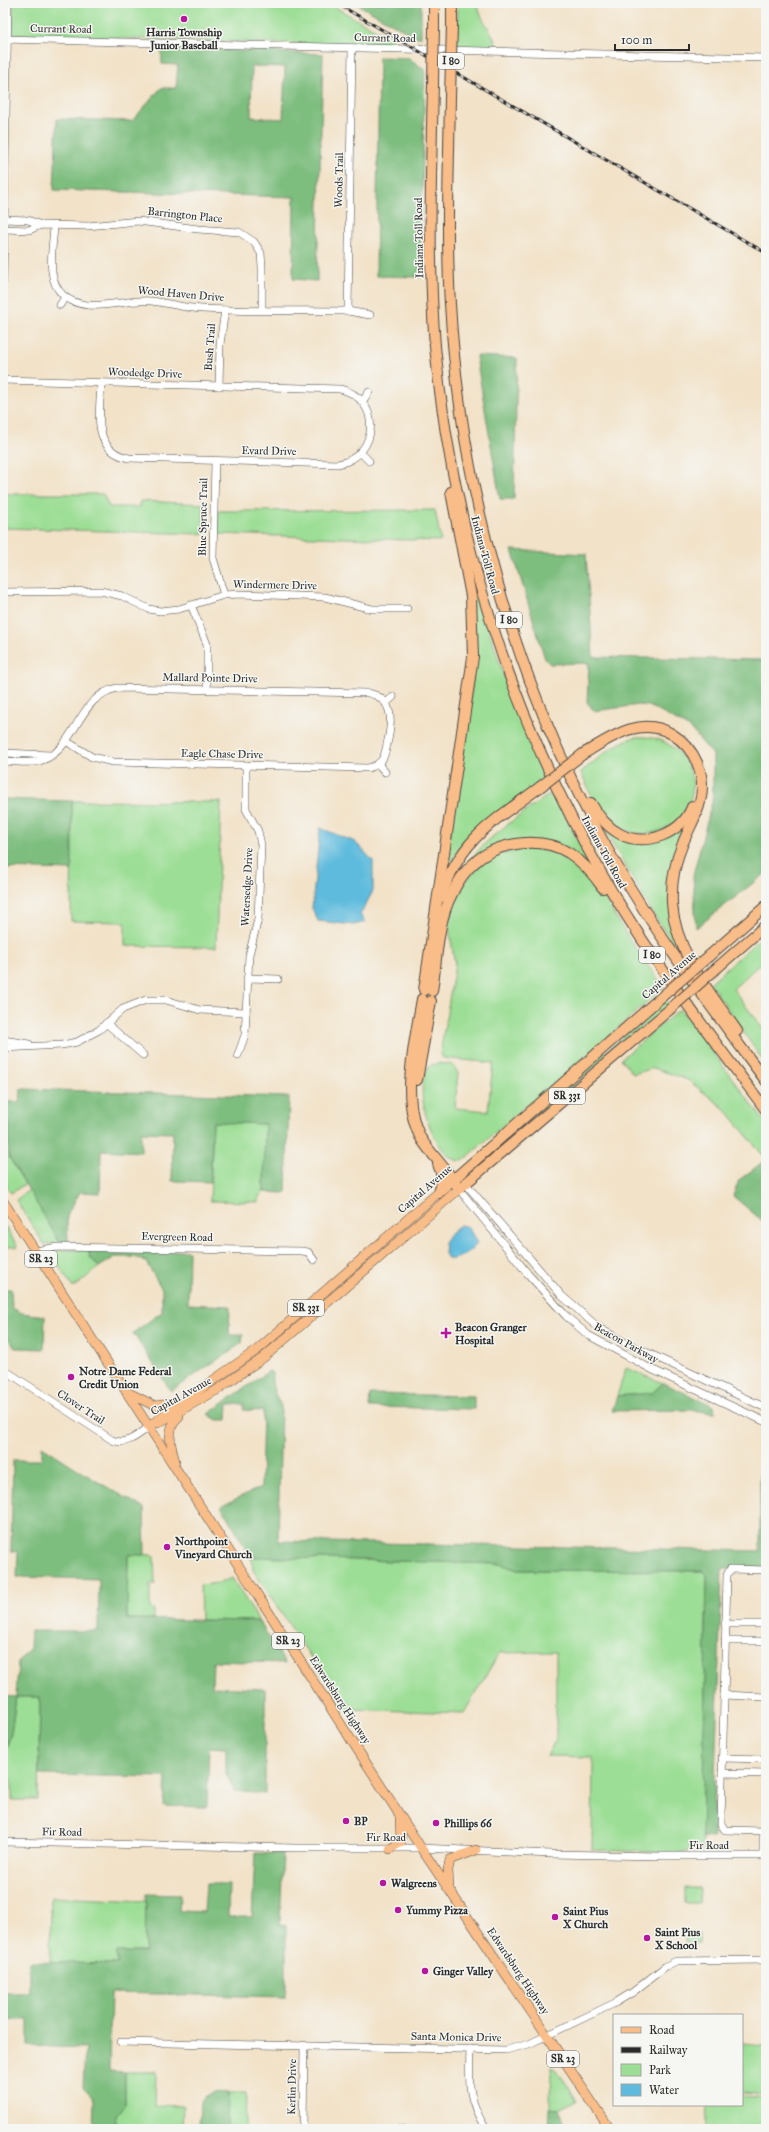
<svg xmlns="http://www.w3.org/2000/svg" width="769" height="2132" viewBox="0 0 769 2132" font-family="'IM FELL Great Primer',serif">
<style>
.green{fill:#9cde95;stroke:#648460}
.forest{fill:#7dbd7e;stroke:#547454;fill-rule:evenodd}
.water{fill:#5fbbdd;stroke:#457384}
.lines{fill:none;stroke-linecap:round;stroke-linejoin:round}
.minor-casing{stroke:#494643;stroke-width:8}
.major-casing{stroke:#494643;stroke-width:10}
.highway-casing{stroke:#494643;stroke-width:12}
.minor{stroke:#fff;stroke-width:7}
.major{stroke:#f8bd88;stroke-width:9}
.highway{stroke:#f8bd88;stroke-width:10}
.rail-casing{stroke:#2b2b2b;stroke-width:3}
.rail{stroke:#f6f6f2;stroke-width:1.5;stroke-dasharray:4.5;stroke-linecap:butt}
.highway-bridge-casing{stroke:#494643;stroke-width:12;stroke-linecap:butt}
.highway-bridge{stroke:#f8bd88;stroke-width:10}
.poi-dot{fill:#b5179e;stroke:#f6f6f2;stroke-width:1.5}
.labels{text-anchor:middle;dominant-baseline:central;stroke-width:3;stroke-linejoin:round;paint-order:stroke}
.shield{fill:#f6f6f2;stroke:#686867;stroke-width:1}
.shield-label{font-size:10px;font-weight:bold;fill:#2b2b2b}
.street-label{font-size:11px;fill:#2b2b2b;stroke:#f6f6f2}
.poi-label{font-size:11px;font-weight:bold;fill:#2b2b2b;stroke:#f6f6f2;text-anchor:start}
</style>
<rect width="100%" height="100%" fill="#f6f6f2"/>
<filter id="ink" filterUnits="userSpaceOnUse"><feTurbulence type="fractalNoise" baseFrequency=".025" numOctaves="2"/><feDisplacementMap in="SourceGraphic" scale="8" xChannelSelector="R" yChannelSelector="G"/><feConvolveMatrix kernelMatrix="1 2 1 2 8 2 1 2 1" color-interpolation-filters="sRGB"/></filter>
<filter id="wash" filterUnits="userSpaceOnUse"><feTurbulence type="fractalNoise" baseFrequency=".012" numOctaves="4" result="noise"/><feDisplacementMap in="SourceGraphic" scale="16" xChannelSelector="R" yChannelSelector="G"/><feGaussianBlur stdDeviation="0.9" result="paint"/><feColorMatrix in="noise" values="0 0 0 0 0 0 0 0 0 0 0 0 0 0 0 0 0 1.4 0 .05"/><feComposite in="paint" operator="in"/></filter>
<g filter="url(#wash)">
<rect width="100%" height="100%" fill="#f2e2c8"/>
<g class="green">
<polygon points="13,3 328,3 406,47 12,35"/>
<path d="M458,3H478C478,20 496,32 496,48L457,47Z"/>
<polygon points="4,494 103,494 109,507 140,507 140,501 204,504 203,534 4,528"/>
<polygon points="435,510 441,541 218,534 218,511"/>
<path d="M470,569L508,689L545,777C505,813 468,824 443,877L472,686Z"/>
<path d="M635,737C652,736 667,740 679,753C724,803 647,868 602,812C592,801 587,785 581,772C598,759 614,743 635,737Z"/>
<path d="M553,792L593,870L584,862L528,841L464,868C487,835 521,815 553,792Z"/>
<polygon points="72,801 221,802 216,947 125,946 125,922 71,921"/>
<polygon points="687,821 670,890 689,967 655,917 602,826 632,841"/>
<path d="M523,849C540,849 556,851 570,860C596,877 610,910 627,935C638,953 651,970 664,987L540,1097L523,1108L464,1160C440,1170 406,1088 431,1065L439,1063L453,1065L458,1073L455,1108L488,1111L493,1063L443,1058L440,1054L455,965L449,928L452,907L457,894L474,871L485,862L497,855Z"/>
<polygon points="766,933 766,958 733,989 766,1033 766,1065 710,983"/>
<polygon points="666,1000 669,1004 540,1114 537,1111"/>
<polygon points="680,1009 766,1123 766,1159 725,1109 688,1080 654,1068 633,1074 621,1059"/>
<polygon points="3,1120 9,1121 9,1157 25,1184 11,1193 3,1181"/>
<polygon points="213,1122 265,1124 264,1192 259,1196 259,1202 210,1201"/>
<polygon points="29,1190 59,1241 59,1244 44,1244 16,1200"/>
<polygon points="3,1223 18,1247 3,1247"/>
<polygon points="58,1250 89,1250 90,1257 99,1267 73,1288 52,1255 54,1251"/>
<polygon points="626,1368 663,1383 652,1393 617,1396"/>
<polygon points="128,1554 154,1555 155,1584 150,1584 150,1609 154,1610 154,1619 127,1619"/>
<polygon points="251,1557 501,1564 517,1570 703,1571 707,1575 702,1851 689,1851 685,1853 592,1850 593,1757 547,1756 556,1739 556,1652 499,1653 464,1713 345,1709 253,1570"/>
<polygon points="232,1578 259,1621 201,1620 200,1585 219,1583"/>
<polygon points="16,1697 40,1697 38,1800 12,1800 12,1780 3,1780 3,1757 11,1734"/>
<polygon points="685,1888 700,1888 699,1903 685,1903"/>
<polygon points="51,1897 146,1901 145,1952 117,1952 117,1964 50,1963"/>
<polygon points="685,1933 699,1933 699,1943 685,1942"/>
<polygon points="742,2044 766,2046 766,2095 742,2093"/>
<polygon points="551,2067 557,2070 577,2100 559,2109 550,2108"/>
<polygon points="125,2072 156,2072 155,2105 183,2106 182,2129 116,2129 116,2115 125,2103"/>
<polygon points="228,2093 246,2093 245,2129 227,2129"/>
<polygon points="742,2096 766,2098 766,2129 706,2129 708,2105 742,2105"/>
</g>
<g class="forest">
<polygon points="355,3 421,3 421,37 416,37"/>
<path d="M161,47L323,54L317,281L293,279L294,197L54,190L57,119L132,121L161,88H176L178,65L162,64ZM252,66L285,67L283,119L251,117Z"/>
<polygon points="379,57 409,58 425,70 420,277 376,276"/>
<polygon points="476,356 517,358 514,499 500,499"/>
<polygon points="512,550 586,554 593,657 766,660 766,873 696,928 693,875 713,798 713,755 690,728 649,706 639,705 594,711 587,702 589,663 550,664 545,659"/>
<polygon points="3,799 72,801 72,870 3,868"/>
<polygon points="21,1089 289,1097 286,1193 264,1192 265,1124 213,1122 210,1182 172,1181 173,1133 141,1132 141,1152 101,1150 100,1193 80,1192 67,1215 68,1241 59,1241 9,1157 9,1121 3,1120 3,1102 20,1102"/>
<polygon points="764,1161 766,1163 766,1224 733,1196 739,1180"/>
<polygon points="89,1250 189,1251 188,1304 230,1306 229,1335 243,1335 242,1343 171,1391 133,1333 162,1312 162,1289 146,1262 135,1257 115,1257 99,1267 90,1257"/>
<polygon points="3,1289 11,1289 12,1308 22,1313 45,1316 44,1349 15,1348 3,1331"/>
<path d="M269,1371L272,1373C271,1386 275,1395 281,1406L278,1541L760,1551V1453L766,1455V1570L722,1569L713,1838L702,1837L707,1575L703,1571L517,1570L501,1564L251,1557L221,1506L261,1487L263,1411L244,1410V1404H228L227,1420H217L208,1414Z"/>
<polygon points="663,1383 714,1406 715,1413 691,1410 612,1411 617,1396 652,1393"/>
<polygon points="370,1394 474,1396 474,1409 369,1407"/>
<polygon points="42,1446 93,1479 144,1508 145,1555 128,1555 127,1619 259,1621 285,1663 213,1661 212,1687 265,1689 265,1794 234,1791 226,1773 226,1748 209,1747 207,1807 164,1806 166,1777 39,1775 40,1697 16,1697 11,1734 3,1757 3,1696 16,1697 18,1662 30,1648 31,1631 98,1631 99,1579 17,1577 18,1552 11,1551 13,1460 42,1460"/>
<polygon points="255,1853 283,1854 280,1924 286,1925 286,1997 111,1993 109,2071 125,2072 125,2104 116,2115 116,2129 93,2129 94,2099 83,2088 85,2048 28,2046 28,2020 3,2019 3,1993 29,1993 29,1962 117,1964 117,1952 145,1952 146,1894 180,1895 179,1911 204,1912 206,1884 229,1884 228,1917 252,1917"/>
<polygon points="213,2092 228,2093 227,2129 199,2129 200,2102"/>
<polygon points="550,2108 559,2109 567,2129 549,2129"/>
</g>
<g class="water">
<polygon points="320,828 355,842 373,861 373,891 360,915 365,922 354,925 318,921 312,908"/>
<path d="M460,1225L468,1227L477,1243C474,1250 457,1261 448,1259L445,1253L444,1242L453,1231Z"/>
</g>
</g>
<g filter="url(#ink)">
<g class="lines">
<g class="minor-casing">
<g id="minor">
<polyline points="3,39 766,58"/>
<polyline points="4,219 28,220 41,225"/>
<path d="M54,226C53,248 45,279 63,295C86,316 124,298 151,301C168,303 185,308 202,309C251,312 300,310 348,311L370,315"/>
<polyline points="4,229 29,230 41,225 88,226 138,221 198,229 239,232 254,242 261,253 262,267 262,309"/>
<polyline points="3,281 8,3"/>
<polyline points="60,305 65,297"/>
<polyline points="348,311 352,48"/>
<path d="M3,380L340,389C382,398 380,456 338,464L129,458C91,451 100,411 101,383"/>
<polyline points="219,386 220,344 225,310"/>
<polyline points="362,402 369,392"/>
<polyline points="361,453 369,461"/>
<polyline points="215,461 213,558 224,595"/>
<polyline points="3,592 101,591 122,596 149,609 160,611 179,609 224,595 239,594 325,597 372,609 407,609"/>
<polyline points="191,605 207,644 207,689"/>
<polyline points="386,703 393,697"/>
<polyline points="3,753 51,755"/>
<path d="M3,761C15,761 29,764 40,761C77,750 76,697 117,688L368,693C394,698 392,721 388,740C386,747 386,755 381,761C377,765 373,767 368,768L113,762L92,757L66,741"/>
<polyline points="378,764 385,772"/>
<polyline points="247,978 278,979"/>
<polyline points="106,1023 143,1055"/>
<polyline points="3,1040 29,1044"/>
<polyline points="3,1048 62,1045 77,1042 99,1030 123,1009 146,1000 166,1000 200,1010 246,1012"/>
<polyline points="238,1055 245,1035 249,955 258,919 261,845 258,831 246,809 246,765"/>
<polyline points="465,1183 562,1296 599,1328 624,1342 766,1408"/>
<polyline points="459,1189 528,1274 566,1316 588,1335 651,1369 766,1422"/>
<polyline points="36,1251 57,1247 302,1251 308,1252 314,1260"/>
<path d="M3,1369L112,1440C126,1446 138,1435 149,1427"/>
<polyline points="725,1624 766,1624"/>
<polyline points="725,1641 766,1641"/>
<polyline points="724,1695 766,1697"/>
<polyline points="722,1758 766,1759"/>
<polyline points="722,1773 766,1774"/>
<polyline points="3,1842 295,1848 421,1848 551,1854 660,1856 766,1856"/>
<polyline points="763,1856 763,1831 725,1830 721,1824 727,1575 730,1569 766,1570"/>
<polyline points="121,2042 506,2050 529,2044 615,2003 633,1992 666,1966 676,1961 766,1960"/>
<path d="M470,2049C469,2083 467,2099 486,2129"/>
<polyline points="303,2129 304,2045"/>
<polyline points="397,2129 402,2129"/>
</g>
</g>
<g class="major-casing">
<g id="major">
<polyline points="3,1201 421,1848 610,2129"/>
<polyline points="129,1393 155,1406 176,1403"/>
<polyline points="158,1423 217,1390 263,1358 459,1189"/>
<polyline points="149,1427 167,1412 257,1350 454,1179"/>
<path d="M175,1461C170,1444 166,1429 179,1416"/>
<polyline points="390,1849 401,1842 400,1817"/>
<polyline points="449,1888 448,1870 450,1860 476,1850"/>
</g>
</g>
<g class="highway-casing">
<g id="highway">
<polyline points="452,25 452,3"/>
<polyline points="434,26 434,3"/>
<path d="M433,85C431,172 428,259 435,346C452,533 511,716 604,878C651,960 710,1035 766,1110"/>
<path d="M450,97C449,166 446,235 450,304C461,492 514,678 604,843C650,927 709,1004 766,1081"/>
<path d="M583,754C610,738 640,715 672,734C695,748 707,775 700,802C697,816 688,830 683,843C675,862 671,882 672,903C675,952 710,992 737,1031"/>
<path d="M591,803C598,816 607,827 620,834C646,848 682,833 692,807"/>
<path d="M441,897C461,838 493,822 540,787"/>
<polyline points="709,956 766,906"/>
<polyline points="718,967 766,925"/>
<polyline points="424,990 473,657 471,596 451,492"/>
<path d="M432,991C437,960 437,922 452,894C457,883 464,872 473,864C497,841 541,836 569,853C583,862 594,875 603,888"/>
<path d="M422,999C415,1041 399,1102 422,1140C433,1157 449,1171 459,1189L669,1010"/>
<polyline points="417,1080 431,1001"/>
<polyline points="438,1164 443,1178 439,1193"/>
<polyline points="454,1179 659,999"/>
</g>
</g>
<use href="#minor" class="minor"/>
<use href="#major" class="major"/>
<use href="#highway" class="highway"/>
<g class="rail-casing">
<polyline id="rail" points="336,3 766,253"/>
</g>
<use href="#rail" class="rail"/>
<g class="highway-bridge-casing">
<g id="highway-bridge">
<polyline points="433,85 434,26"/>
<polyline points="450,97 452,25"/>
<polyline points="540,787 583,754"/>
<polyline points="659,999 709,956"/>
<polyline points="669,1010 718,967"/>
</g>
</g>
<use href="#highway-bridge" class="highway-bridge"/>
</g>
</g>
<g class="poi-dot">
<circle cx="184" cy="19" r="4"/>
<path d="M444 1327h4v4h4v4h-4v4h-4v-4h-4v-4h4z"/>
<circle cx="71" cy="1377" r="4"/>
<circle cx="167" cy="1547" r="4"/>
<circle cx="346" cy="1821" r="4"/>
<circle cx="436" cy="1823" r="4"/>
<circle cx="383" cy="1883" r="4"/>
<circle cx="398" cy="1910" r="4"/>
<circle cx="555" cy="1917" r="4"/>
<circle cx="647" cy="1938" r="4"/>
<circle cx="425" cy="1971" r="4"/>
</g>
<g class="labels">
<g class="shield">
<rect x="438" y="53" width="26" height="16" rx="3"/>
<rect x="496" y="612" width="26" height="16" rx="3"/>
<rect x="639" y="947" width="26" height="16" rx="3"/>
<rect x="549" y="1088" width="36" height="16" rx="3"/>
<rect x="25" y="1251" width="32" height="16" rx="3"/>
<rect x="288" y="1300" width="36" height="16" rx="3"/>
<rect x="272" y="1633" width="32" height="16" rx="3"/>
<rect x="547" y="2051" width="32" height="16" rx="3"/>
</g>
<g class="shield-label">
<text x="451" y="61">I 80</text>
<text x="509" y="620">I 80</text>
<text x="652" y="955">I 80</text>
<text x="567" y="1096">SR 331</text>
<text x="41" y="1259">SR 23</text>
<text x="306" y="1308">SR 331</text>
<text x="288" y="1641">SR 23</text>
<text x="563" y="2059">SR 23</text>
</g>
<g class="street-label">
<text transform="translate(61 29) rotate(1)">Currant Road</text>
<text transform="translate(385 38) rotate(1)">Currant Road</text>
<text transform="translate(339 180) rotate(-89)">Woods Trail</text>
<text transform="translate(185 215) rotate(6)">Barrington Place</text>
<text transform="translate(419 238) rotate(-91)">Indiana Toll Road</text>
<text transform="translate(181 294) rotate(5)">Wood Haven Drive</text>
<text transform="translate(210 347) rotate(-86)">Bush Trail</text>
<text transform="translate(145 373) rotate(2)">Woodedge Drive</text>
<text transform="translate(269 451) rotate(1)">Evard Drive</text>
<text transform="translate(203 517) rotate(-89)">Blue Spruce Trail</text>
<text transform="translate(485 555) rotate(75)">Indiana Toll Road</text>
<text transform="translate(275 585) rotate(1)">Windermere Drive</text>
<text transform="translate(210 678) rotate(1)">Mallard Pointe Drive</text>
<text transform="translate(222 754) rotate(1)">Eagle Chase Drive</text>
<text transform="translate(604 852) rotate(61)">Indiana Toll Road</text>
<text transform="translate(247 887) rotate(-87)">Watersedge Drive</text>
<text transform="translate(669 975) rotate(-41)">Capital Avenue</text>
<text transform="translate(425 1189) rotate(-41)">Capital Avenue</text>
<text transform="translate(177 1237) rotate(1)">Evergreen Road</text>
<text transform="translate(626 1343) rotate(29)">Beacon Parkway</text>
<text transform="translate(181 1396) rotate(-29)">Capital Avenue</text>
<text transform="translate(81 1407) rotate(33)">Clover Trail</text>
<text transform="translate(340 1700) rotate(57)">Edwardsburg Highway</text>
<text transform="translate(62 1832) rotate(1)">Fir Road</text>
<text x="386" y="1837">Fir Road</text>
<text x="709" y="1845">Fir Road</text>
<text transform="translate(518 1971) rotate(56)">Edwardsburg Highway</text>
<text transform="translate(456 2037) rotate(1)">Santa Monica Drive</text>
<text transform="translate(292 2087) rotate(-89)">Kerlin Drive</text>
</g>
<g class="poi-label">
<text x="184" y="32" text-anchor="middle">Harris Township<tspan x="184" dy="13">Junior Baseball</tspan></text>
<text x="455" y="1327">Beacon Granger<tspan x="455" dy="13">Hospital</tspan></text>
<text x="79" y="1371">Notre Dame Federal<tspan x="79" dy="13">Credit Union</tspan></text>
<text x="175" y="1541">Northpoint<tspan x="175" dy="13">Vineyard Church</tspan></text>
<text x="354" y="1821">BP</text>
<text x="444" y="1823">Phillips 66</text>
<text x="391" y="1883">Walgreens</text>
<text x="406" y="1910">Yummy Pizza</text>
<text x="563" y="1911">Saint Pius<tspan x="563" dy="13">X Church</tspan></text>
<text x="655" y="1932">Saint Pius<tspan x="655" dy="13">X School</tspan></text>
<text x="433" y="1971">Ginger Valley</text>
</g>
</g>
<rect width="769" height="2132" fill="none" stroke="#f6f6f2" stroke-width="16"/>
<rect x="613" y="2014" width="130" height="92" fill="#f6f6f2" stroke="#a5a5a2"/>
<rect x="621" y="2027" width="20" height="6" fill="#f8bd88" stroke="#a5a5a2"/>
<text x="649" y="2034" font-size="12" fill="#2b2b2b">Road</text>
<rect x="621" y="2047" width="20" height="6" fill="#2b2b2b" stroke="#a5a5a2"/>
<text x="649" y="2054" font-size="12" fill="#2b2b2b">Railway</text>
<rect x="621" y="2064" width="20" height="12" fill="#9cde95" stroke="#a5a5a2"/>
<text x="649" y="2074" font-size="12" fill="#2b2b2b">Park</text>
<rect x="621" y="2084" width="20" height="12" fill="#5fbbdd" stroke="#a5a5a2"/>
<text x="649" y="2094" font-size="12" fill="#2b2b2b">Water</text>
<path d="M615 44v6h74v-6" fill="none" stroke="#2b2b2b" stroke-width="2"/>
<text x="621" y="44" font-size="12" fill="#2b2b2b" stroke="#f6f6f2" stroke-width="3" paint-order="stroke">100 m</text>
</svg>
